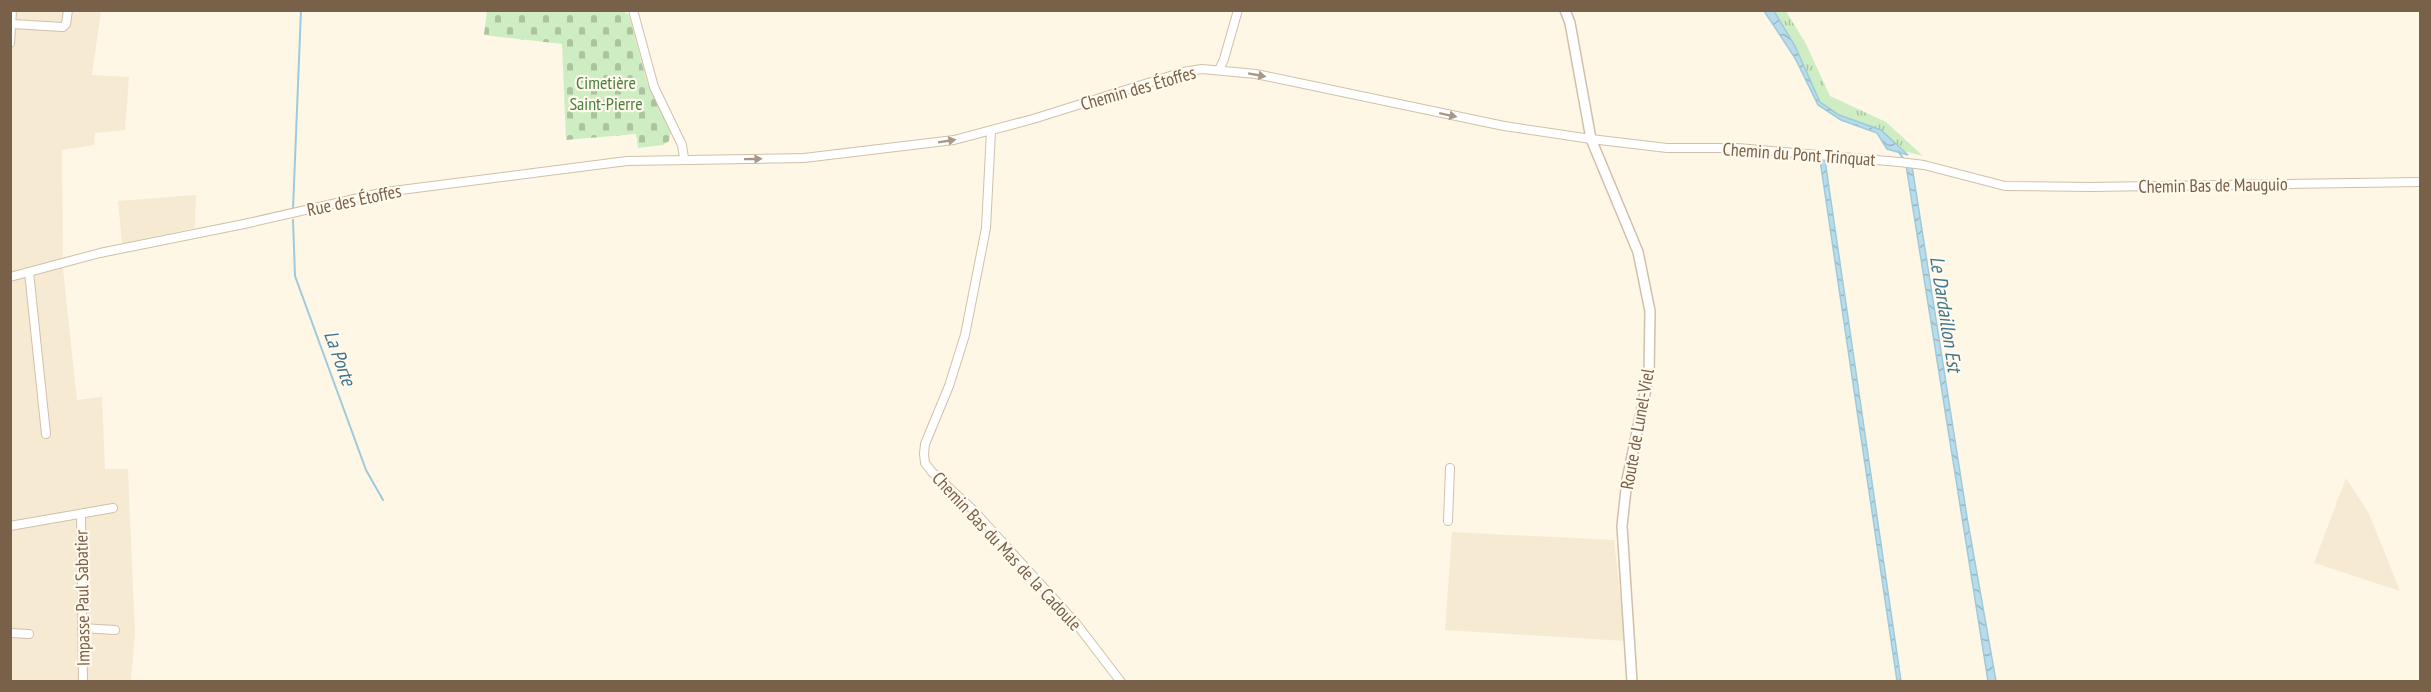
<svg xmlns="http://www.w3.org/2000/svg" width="2431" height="692" viewBox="0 0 2431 692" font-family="'PT Sans Narrow',sans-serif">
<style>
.residential{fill:#f6ead3}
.grass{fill:url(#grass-tufts)}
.cemetery{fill:url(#cemetery-stones)}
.water{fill:url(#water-waves);stroke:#9dcadc;stroke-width:1.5}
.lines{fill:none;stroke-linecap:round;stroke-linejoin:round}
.stream{stroke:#9dcadc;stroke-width:2}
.minor-casing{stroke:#d0c0aa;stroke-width:10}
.tertiary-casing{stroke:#d0c0aa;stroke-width:12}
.minor{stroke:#fff;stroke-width:8}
.tertiary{stroke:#fff;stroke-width:9}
.oneway{fill:#a89888}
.labels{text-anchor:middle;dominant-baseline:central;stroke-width:4.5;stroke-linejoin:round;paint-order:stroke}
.park-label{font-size:18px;fill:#4a803f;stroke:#fffaed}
.street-label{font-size:18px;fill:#796048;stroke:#fffaed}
.water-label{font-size:20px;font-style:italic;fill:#40778e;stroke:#fffaed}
</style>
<defs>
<pattern id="grass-tufts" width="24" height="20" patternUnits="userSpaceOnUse" patternTransform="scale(1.5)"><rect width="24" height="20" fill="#ceedc2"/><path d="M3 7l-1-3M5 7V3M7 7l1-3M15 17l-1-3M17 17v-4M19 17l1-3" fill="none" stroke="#acc3a0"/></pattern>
<pattern id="cemetery-stones" width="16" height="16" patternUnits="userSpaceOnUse" patternTransform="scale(1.5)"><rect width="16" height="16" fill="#ceedc2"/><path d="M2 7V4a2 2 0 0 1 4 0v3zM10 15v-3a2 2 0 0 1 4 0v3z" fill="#acc3a0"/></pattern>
<pattern id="water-waves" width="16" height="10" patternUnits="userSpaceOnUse" patternTransform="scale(1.5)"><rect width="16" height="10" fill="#b8dce9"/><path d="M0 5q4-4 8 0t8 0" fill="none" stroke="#9ab6bf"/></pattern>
</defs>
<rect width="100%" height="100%" fill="#fef7e5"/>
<g class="residential">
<polygon points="10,11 101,11 92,75 129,77 125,130 95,133 94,145 62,150 63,269 77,400 102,397 105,469 128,469 135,635 131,681 11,681"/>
<polygon points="196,195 195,228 122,244 118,201"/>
<polygon points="2346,478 2369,514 2400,591 2314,563"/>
<polygon points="1452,532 1614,540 1625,641 1445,630"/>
</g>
<polygon class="grass" points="1774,11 1786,11 1806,44 1830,96 1886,122 1923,156 1904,151 1881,130 1839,115 1820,102 1795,46"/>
<polygon class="cemetery" points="487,11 621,10 629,15 647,82 671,131 669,141 663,145 638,148 636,134 566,140 562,44 484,35"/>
<g class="water">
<polygon points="1764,11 1774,11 1795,46 1820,102 1839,115 1881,130 1908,155 1887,149 1877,133 1841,120 1818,105 1795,58"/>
<polygon points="1820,160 1825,160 1901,681 1897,681"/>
<polygon points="1906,165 1912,166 1967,517 1996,681 1988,681"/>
</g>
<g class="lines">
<g class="stream">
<polyline points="1898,151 1905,161"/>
<polyline points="293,209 301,10"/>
<polyline points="293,220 295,276 366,470 383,500"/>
</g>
<g class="minor-casing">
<g id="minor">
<polyline points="633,10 654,87 682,145 684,158"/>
<polyline points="12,24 63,27 66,24 68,10"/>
<polyline points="10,43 12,10"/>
<polyline points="1219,70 1224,59 1238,10"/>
<polyline points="991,131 986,228 965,335 949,386 925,444 924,454 925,463 932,472 974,511 1075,622 1121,682"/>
<polyline points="29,272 46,434"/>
<polyline points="10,277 100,253 244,224 385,192 627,161 804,158 954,140 1033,119 1183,72 1202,69 1256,74 1504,126 1591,139 1667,148 1738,148 1899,162 1924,165 2005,186 2091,187 2420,182"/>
<polyline points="81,514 83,682"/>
<polyline points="1448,521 1450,468"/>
<polyline points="10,526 113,508"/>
<polyline points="82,628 115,630"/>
<polyline points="10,633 29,634"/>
</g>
</g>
<g class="tertiary-casing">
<polyline id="tertiary" points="1565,10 1570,23 1591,139 1638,252 1650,311 1649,374 1627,480 1622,526 1632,682"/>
</g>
<use href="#minor" class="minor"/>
<use href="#tertiary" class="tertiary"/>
</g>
<defs><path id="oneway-solid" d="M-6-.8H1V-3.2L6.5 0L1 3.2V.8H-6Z" transform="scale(1.5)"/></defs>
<g class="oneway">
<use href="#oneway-solid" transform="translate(1257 75) rotate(10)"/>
<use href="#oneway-solid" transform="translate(1448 115) rotate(12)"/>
<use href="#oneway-solid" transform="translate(947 141) rotate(-9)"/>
<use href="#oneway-solid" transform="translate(753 159) rotate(-1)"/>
</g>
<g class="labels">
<g class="park-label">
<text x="606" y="82">Cimetière<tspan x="606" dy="21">Saint-Pierre</tspan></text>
</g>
<g class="street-label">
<text transform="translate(1138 88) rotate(-16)">Chemin des Étoffes</text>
<text transform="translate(1799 154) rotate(4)">Chemin du Pont Trinquat</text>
<text transform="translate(2213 185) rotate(-1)">Chemin Bas de Mauguio</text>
<text transform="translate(354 200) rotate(-12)">Rue des Étoffes</text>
<text transform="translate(1637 429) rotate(-80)">Route de Lunel-Viel</text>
<text transform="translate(1007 551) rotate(47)">Chemin Bas du Mas de la Cadoule</text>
<text transform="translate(82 598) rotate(-91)">Impasse Paul Sabatier</text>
</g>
<g class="water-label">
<text transform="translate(1946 314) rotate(81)">Le Dardaillon Est</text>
<text transform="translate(340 358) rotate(70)">La Porte</text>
</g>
</g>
<rect width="2431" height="692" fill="none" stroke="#796048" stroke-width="24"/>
</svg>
